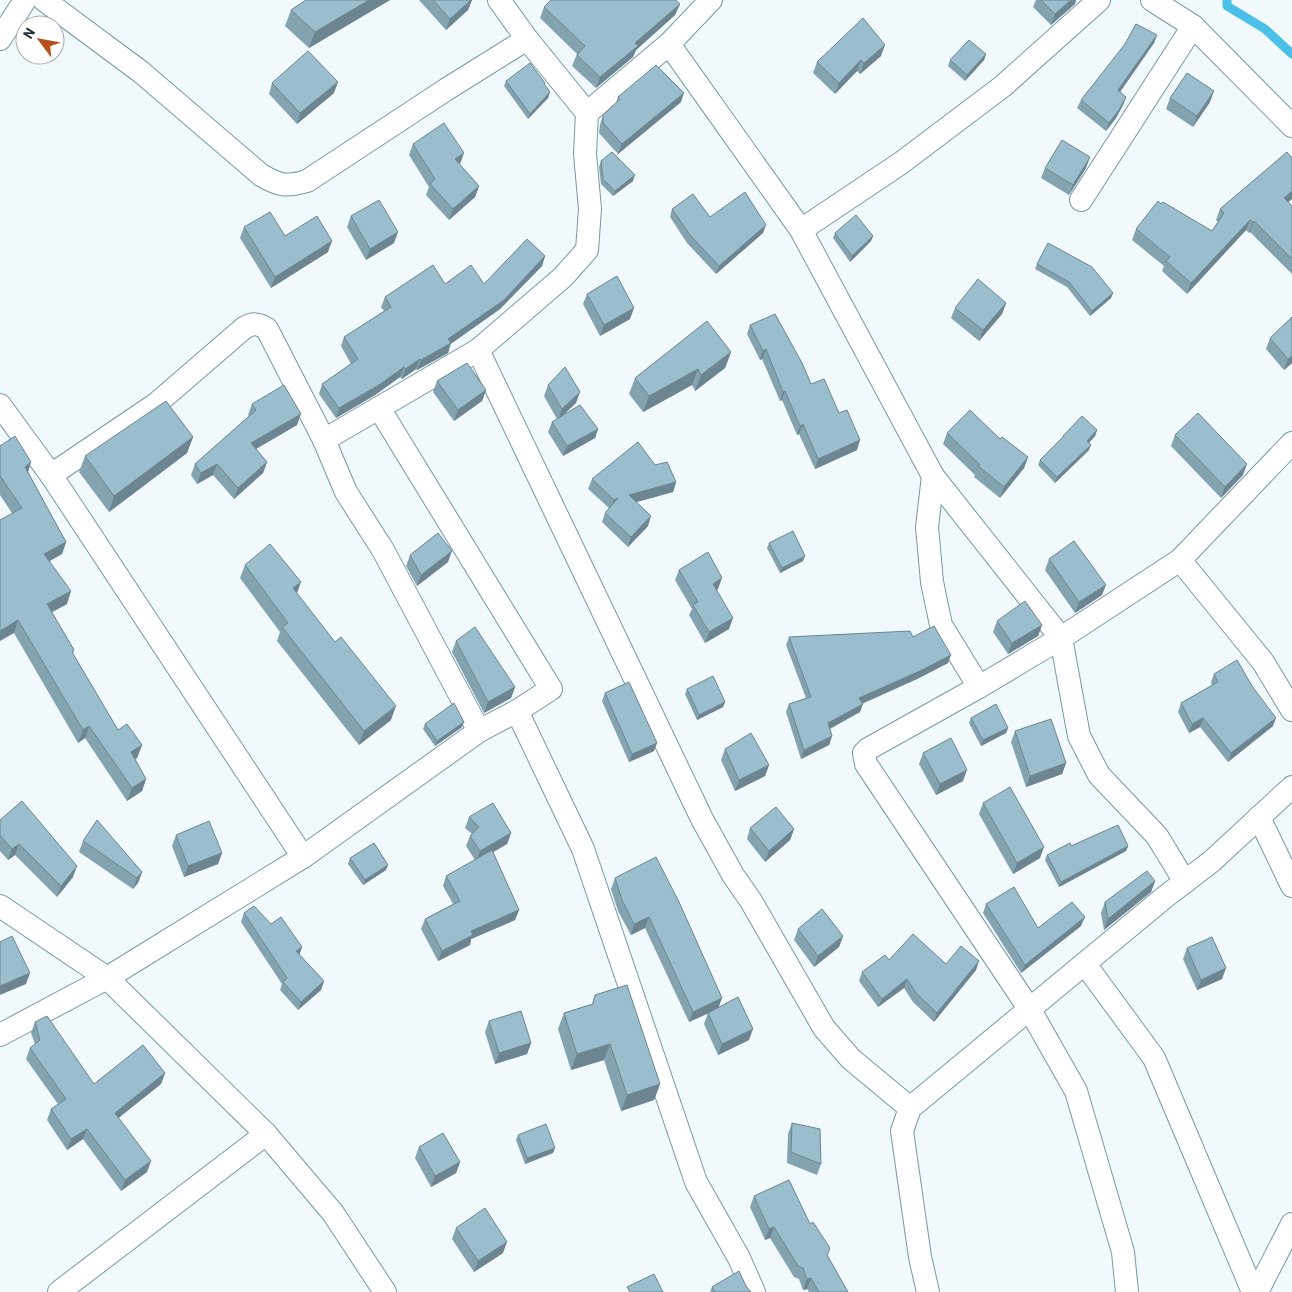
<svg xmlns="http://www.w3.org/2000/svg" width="1292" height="1292" viewBox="0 0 1292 1292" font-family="Barlow,sans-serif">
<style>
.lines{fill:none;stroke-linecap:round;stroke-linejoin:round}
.stream{stroke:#4abfe7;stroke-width:9}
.street-casing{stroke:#7699a7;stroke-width:24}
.street{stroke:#fff;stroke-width:22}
.wall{fill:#84a3b0}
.shaded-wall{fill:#6c8590}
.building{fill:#9abecd;stroke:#6c8590}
</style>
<rect width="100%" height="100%" fill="#f1f9fc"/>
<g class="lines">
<polyline class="stream" points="1227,0 1227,6 1265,29 1292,54"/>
<g class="street-casing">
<g id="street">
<path d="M44,0L141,72L261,175C280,186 286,187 307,181L447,89L527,39"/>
<polyline points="1152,0 1193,26 1292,126"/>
<polyline points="0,39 25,0"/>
<polyline points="669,44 801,230 933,476 1061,638 1079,736 1099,775 1157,836 1185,882"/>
<polyline points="587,113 669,44 711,0"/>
<polyline points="1081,200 1193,26"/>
<polyline points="801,230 901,163 1003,86 1099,0"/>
<polyline points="478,350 702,819 733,875 751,901 824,1028 851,1059 910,1108"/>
<polyline points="0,405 51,475 303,857"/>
<polyline points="324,440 478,350 563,277 587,250 590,209 585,154 587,113 527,39 499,0"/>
<path d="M51,475L156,404L244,328C253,323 258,323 267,329L324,440L346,492L383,550L479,731"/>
<polyline points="933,476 927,527 932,582 941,625 979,687"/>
<polyline points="1180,560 1263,662 1292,710"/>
<polyline points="517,711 583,849 696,1182 739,1258 754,1292"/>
<polyline points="1259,817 1292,886"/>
<polyline points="0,906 107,978 266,1134 333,1213 385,1292"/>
<polyline points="1085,964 1154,1058 1253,1292"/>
<polyline points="0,1035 107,978 303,857 479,731 517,711 551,689 379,408"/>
<polyline points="59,1292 266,1134"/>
<polyline points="928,1292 920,1257 902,1131 910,1108 1165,897 1212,861 1292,787"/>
<polyline points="1127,1292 1123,1252 1076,1091 1030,1010 866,764 864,753 868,749 979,687 1061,638 1180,560 1292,443"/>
<polyline points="1257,1292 1292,1224"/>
</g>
</g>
<use href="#street" class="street"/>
</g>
<g class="wall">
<polygon points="306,0 390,0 309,48 285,26 291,10"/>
<polygon points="419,0 472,0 468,10 446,30"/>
<polygon points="1036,0 1076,0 1075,4 1051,25 1033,7"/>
<polygon points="680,4 675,15 636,50 633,57 596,88 572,66 577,54 540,18 544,7"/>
<polygon points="1157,35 1154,43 1120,92 1126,97 1123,105 1116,118 1106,131 1077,108 1081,100"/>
<polygon points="986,54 984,60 965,81 948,66 950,60"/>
<polygon points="881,56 860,74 857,71 835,94 813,73 817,62"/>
<polygon points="506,81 544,85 550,92 548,98 528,119 504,86"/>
<polygon points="272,83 334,93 297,124 269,94"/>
<polygon points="618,97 681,102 618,154 599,133 600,125 603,115 616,103"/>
<polygon points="1170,98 1210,102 1193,127 1166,109"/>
<polygon points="413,144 459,164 479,186 475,197 449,220 426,195 429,187 409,155"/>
<polygon points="1292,158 1292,199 1288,202 1292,206 1292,274 1250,232 1249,233 1246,230 1187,294 1162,271 1164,266 1132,240 1136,229 1161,204 1212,231 1218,222 1216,220 1220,209"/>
<polygon points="601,161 633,181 613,196 601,184 599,167"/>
<polygon points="1045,168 1086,168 1069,195 1041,178"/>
<polygon points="672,209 710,217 763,233 716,274 687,243 670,217"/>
<polygon points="351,216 394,243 366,260 347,227"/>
<polygon points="244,227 285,236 328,252 271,288 240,238"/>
<polygon points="835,233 873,236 871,241 850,262 833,238"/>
<polygon points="545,256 542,266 500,309 451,344 448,353 417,370 416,369 402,379 400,377 375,395 336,418 319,394 322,384 351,364 341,346 344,337 384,311 381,307 385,297 445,284 484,284"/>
<polygon points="1037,264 1113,293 1111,298 1090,316 1067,287 1035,269"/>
<polygon points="587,294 630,319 600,336 583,304"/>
<polygon points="1006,303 1002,314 979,341 951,318 955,308"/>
<polygon points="750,325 811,384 839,413 857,450 815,469 799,434 797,435 782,400 780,401 762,359 760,360 747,334"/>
<polygon points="1270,338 1292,363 1284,370 1266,349"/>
<polygon points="731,352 725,368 695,391 692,385 643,412 629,394 635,378"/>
<polygon points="437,381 486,390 482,401 454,421 433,392"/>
<polygon points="548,385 576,403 562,416 598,429 595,438 563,456 548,432 552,422 557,419 544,396"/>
<polygon points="252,404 297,425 256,449 267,462 263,473 234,499 213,475 197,484 191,475 195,464 249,416 248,415"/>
<polygon points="1097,430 1095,436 1089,443 1089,450 1055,483 1038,465 1040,460 1062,438 1063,436"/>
<polygon points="947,433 1000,439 1028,457 1024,468 1000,498 974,477 975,475 943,444"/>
<polygon points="1175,435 1243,475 1221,498 1171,446"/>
<polygon points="193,437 187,453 109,512 79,472 85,456"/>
<polygon points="0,446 31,462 28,472 66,542 62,554 50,561 67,604 52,612 74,650 73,654 118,730 142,745 137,758 135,759 146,779 142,791 127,801 85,738 78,743 14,633 12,513 0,495"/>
<polygon points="655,465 676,482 673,492 636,502 648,526 628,547 602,522 605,513 609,508 588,489 592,479"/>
<polygon points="769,543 803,561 780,573 767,548"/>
<polygon points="410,555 448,562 417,586 406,566"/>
<polygon points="1049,559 1102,595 1075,613 1045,570"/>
<polygon points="245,565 297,593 391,720 359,745 277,641 280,632 240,578"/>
<polygon points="679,570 718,589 717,590 729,629 705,643 689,615 692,609 675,580"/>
<polygon points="997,621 1042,625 1038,636 1008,654 993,632"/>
<polygon points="789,637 913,637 948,663 917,679 862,704 860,712 830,729 832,736 829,745 801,759 786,712 789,704 806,698 786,645"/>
<polygon points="456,641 515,687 511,698 484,713 452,652"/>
<polygon points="1214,674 1273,726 1228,762 1200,727 1189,733 1178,712 1181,703 1212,685 1211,682"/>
<polygon points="687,689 725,702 723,707 697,720 685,694"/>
<polygon points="605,693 654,751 629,762 602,701"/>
<polygon points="971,718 1008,728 1006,733 981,746 969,723"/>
<polygon points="425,724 462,727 435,746 423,729"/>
<polygon points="1015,731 1066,763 1062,774 1026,787 1011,742"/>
<polygon points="725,749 769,765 765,776 735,791 721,760"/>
<polygon points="923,753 963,781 936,795 919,764"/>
<polygon points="983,803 1040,858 1013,874 979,814"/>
<polygon points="469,817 511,833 507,844 493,852 519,910 515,920 471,939 470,945 438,961 421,929 425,919 453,904 443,886 446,876 475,860 466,846 470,836 472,834 465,828"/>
<polygon points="0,820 73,877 57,897 15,855 8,860 0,851"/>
<polygon points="750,828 794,829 790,840 765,862 747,839"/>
<polygon points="176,835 222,853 218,864 184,877 172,846"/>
<polygon points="83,841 142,872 138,883 133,889 79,852"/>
<polygon points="1071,846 1128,846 1126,851 1059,887 1045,860 1047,855"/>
<polygon points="350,858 386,870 363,885 348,864"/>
<polygon points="615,878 679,902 719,1008 749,1040 718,1055 704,1024 708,1013 689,1022 645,928 631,935 618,911 611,889"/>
<polygon points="1155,881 1151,892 1104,930 1101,913 1105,902"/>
<polygon points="986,904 1038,928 1081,926 1021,973 983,913"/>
<polygon points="244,913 271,924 302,947 299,955 324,981 321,990 298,1010 280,990 282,984 241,922"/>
<polygon points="798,929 843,936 839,947 814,967 794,940"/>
<polygon points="1187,948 1222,979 1197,990 1183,959"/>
<polygon points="889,960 946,964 976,970 934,1022 913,1002 904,988 878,1007 859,981 862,972"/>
<polygon points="595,995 660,1084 654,1100 621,1111 604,1060 571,1070 558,1029 564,1013 592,1004"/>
<polygon points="489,1021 531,1043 527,1054 495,1064 485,1032"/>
<polygon points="35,1022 94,1084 165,1073 161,1084 118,1118 147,1172 121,1191 83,1139 67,1150 47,1120 51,1109 58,1104 26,1059 30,1048 35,1044 31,1033"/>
<polygon points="792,1123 821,1164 817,1175 787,1163 788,1134"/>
<polygon points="518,1135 553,1153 525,1164 516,1140"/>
<polygon points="419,1147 460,1162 456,1173 431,1187 415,1158"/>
<polygon points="754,1196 810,1224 848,1292 809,1292 807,1289 803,1290 799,1279 794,1277 770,1238 765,1240 750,1207"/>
<polygon points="456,1228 503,1253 474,1272 452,1239"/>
<polygon points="712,1287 751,1292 710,1292"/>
</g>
<g class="shaded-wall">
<polygon points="369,0 390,0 309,48 315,32"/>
<polygon points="471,0 472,0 468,10 446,30 450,19"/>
<polygon points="1071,0 1076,0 1075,4 1051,25 1055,14"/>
<polygon points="680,4 675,15 636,50 633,57 596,88 600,77 635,43"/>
<polygon points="1157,35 1154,43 1115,99 1118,90"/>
<polygon points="885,45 881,56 860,74 864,63"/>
<polygon points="986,54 984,60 965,81 967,75"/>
<polygon points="861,60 857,71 835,94 839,83"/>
<polygon points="338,82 334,93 297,124 300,113"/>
<polygon points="1214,91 1210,102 1193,127 1197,116"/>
<polygon points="550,92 548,98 528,119 530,114"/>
<polygon points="684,93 681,102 618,154 622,144"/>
<polygon points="1126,97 1123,105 1116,118 1106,131 1109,123"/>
<polygon points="464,153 460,164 455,159"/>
<polygon points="1090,157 1086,168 1069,195 1073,185"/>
<polygon points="635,175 633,181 613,196 615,191"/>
<polygon points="479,186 475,197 449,220 453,209"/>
<polygon points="1292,191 1292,199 1280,208 1284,198"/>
<polygon points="1250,220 1246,230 1187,294 1191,283"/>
<polygon points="1254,221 1250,232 1249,233 1253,222"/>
<polygon points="766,225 763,233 716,274 719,266"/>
<polygon points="398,232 394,243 366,260 370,249"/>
<polygon points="873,236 871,241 850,262 852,256"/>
<polygon points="332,241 328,252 271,288 275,277"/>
<polygon points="545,256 542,266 500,309 450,344 448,353 417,370 421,360 448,339"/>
<polygon points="1113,293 1111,298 1090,316 1092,311"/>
<polygon points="1006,303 1002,314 979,341 983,330"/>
<polygon points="634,308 630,319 600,336 604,325"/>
<polygon points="766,349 762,359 760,360 763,351"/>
<polygon points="731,352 725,368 695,391 701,375"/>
<polygon points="1292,356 1292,363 1284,370 1288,359"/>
<polygon points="420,359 416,369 402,379 405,369"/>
<polygon points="404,367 400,377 375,395 336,418 339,408"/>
<polygon points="698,369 692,385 643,412 649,396"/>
<polygon points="486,390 482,401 454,421 458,410"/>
<polygon points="785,391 782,400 780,401 783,392"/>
<polygon points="580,392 576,403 558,420 562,409"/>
<polygon points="301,414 297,425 247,454 251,443"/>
<polygon points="803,424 799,434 797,435 800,426"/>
<polygon points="598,429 595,438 563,456 567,446"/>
<polygon points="1097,430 1095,436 1085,447 1087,441"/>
<polygon points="193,437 187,453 109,512 114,496"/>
<polygon points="860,440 857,450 815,469 818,459"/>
<polygon points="1091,445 1089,450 1055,483 1057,477"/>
<polygon points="1028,457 1024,468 1000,498 1004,487"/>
<polygon points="31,462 27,475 25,467"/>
<polygon points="267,462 263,473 234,499 238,488"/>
<polygon points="217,464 213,475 197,484 201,473"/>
<polygon points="1247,464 1243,475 1221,498 1225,487"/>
<polygon points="676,482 673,492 626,505 629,495"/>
<polygon points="618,498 610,509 614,500"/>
<polygon points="651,516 648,526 628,547 631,537"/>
<polygon points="66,542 62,554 40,566 44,554"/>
<polygon points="452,551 448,562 417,586 421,575"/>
<polygon points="805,556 803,561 780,573 782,568"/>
<polygon points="722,578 718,589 709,594 713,584"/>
<polygon points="301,582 296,596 293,588"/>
<polygon points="1106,585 1102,595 1075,613 1079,602"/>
<polygon points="71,591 67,604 43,617 47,604"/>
<polygon points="733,618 729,629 705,643 709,632"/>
<polygon points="18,620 14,633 0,641 0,631"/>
<polygon points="1042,625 1038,636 1008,654 1012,643"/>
<polygon points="951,655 948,663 917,679 856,706 859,698"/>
<polygon points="515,687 511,698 484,713 488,702"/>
<polygon points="725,702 723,707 697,720 699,715"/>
<polygon points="863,704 860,712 825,731 828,723"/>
<polygon points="396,706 391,720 359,745 364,731"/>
<polygon points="1203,718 1200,727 1189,733 1192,724"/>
<polygon points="1276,718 1273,726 1228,762 1231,753"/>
<polygon points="464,722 462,727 435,746 437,741"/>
<polygon points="89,726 85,738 78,743 83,730"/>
<polygon points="1008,728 1006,733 981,746 983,740"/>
<polygon points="832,736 829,745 801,759 804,750"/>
<polygon points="657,743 654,751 629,762 632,754"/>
<polygon points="142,745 137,758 126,765 131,752"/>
<polygon points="1066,763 1062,774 1026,787 1030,776"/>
<polygon points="769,765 765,776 735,791 739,780"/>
<polygon points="967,770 963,781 936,795 940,784"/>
<polygon points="146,779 142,791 127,801 132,788"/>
<polygon points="794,829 790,840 765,862 769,851"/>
<polygon points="511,833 507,844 476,862 480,851"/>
<polygon points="19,844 15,855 8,860 12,849"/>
<polygon points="1128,846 1126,851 1059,887 1061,882"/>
<polygon points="1044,847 1040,858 1013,874 1017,863"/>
<polygon points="222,853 218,864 184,877 188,866"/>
<polygon points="388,865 386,870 363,885 365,880"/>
<polygon points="77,866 73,877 57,897 61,886"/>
<polygon points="142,872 138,883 133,889 137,878"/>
<polygon points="1155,881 1151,892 1104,930 1108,919"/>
<polygon points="519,910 515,920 471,939 470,945 438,961 442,951 471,931"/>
<polygon points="649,917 645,928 631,935 634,924"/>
<polygon points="1085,917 1081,926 1021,973 1025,965"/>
<polygon points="843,936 839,947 814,967 818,956"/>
<polygon points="302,947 299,956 296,951"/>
<polygon points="979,961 976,970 934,1022 937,1013"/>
<polygon points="1226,968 1222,979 1197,990 1201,980"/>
<polygon points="30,973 26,984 0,995 0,986"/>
<polygon points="907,979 904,988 878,1007 882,999"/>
<polygon points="324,981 321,990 298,1010 301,1002"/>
<polygon points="722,998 718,1009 689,1022 693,1012"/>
<polygon points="753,1029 749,1040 718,1055 722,1044"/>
<polygon points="531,1043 527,1054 495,1064 499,1053"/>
<polygon points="610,1044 604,1060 571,1070 577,1054"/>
<polygon points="165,1073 161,1084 111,1124 115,1113"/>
<polygon points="660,1084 654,1100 621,1111 627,1095"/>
<polygon points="87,1129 83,1139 67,1150 71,1139"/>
<polygon points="555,1148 553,1153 525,1164 527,1158"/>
<polygon points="151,1161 147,1172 121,1191 125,1180"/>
<polygon points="460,1162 456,1173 431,1187 435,1176"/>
<polygon points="774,1227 770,1238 765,1240 769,1229"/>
<polygon points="507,1242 503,1253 474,1272 478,1261"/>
<polygon points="811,1278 807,1289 803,1290 807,1279"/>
</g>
<g class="building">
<polygon points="306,0 369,0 315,32 291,10"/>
<polygon points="433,0 471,0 450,19"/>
<polygon points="551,0 676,0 680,4 635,43 638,46 600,77 577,55 585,46 544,7"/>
<polygon points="1041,0 1071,0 1055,14"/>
<polygon points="863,18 885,45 864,63 861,60 839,83 817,62"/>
<polygon points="1136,24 1157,35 1118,90 1126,97 1119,110 1109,123 1081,100 1125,44"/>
<polygon points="969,40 986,54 967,75 950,60"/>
<polygon points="308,51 338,82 300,113 272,83"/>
<polygon points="530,63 545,83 544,84 550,92 530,114 506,81"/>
<polygon points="656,65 684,93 622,144 603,123 603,115 620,99 618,97"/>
<polygon points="1187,73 1214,91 1197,116 1170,98"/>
<polygon points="444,123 464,153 455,159 479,186 453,209 430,184 435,179 413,144"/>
<polygon points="1062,140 1090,157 1073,185 1045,168"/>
<polygon points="612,152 635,175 615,191 603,179 601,161"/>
<polygon points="1287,152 1292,158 1292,191 1284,198 1292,206 1292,259 1254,221 1253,222 1250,220 1191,283 1166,261 1170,257 1136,229 1158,201 1161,204 1163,202 1212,231 1224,213 1220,209"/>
<polygon points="745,192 766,225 719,266 690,235 672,209 693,194 710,217"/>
<polygon points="379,200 398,232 370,249 351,216"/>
<polygon points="270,212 285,236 317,216 332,241 275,277 244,227"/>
<polygon points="856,215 873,236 852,256 835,233"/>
<polygon points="527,239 545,256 504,300 448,339 451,343 421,360 420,359 405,369 404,367 379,385 339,408 322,384 358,359 344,337 391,307 385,297 433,265 445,284 471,265 484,284"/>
<polygon points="1048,243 1092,267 1113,293 1092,311 1069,282 1037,264"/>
<polygon points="617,276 634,308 604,325 587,294"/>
<polygon points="978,279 1006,303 983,330 955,308"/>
<polygon points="775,314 802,363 811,384 824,379 839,413 847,410 860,440 818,459 803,424 800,426 785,391 783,392 766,349 763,351 750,325"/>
<polygon points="1292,317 1292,356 1288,359 1270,338"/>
<polygon points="707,321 731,352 701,375 698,369 649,396 635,378"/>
<polygon points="467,363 486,390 458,410 437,381"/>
<polygon points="565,367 580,392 562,409 548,385"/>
<polygon points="284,385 301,414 251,443 267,462 238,488 217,464 201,473 195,464 256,410 252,404"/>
<polygon points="166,401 193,437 114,496 85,456"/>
<polygon points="580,405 598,429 567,446 552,422"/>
<polygon points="970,410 1000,439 1002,437 1028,457 1004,487 978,466 980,465 947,433"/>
<polygon points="1198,413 1247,464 1225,487 1175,435"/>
<polygon points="1082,416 1097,430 1087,441 1091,445 1057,477 1040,460 1064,436 1063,436"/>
<polygon points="15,436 31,462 25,467 66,542 44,554 71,591 47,604 74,650 72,652 118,730 127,724 142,745 131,752 146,779 132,788 89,726 83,730 18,620 0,631 0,520 22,508 0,476 0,446"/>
<polygon points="638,442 655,465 667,462 676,482 629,495 651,516 631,537 605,513 618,498 614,500 592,479"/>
<polygon points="793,531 805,556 782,568 769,543"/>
<polygon points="438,533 452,551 421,575 410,555"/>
<polygon points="1074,541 1106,585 1079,602 1049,559"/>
<polygon points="270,544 301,582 293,588 335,642 341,637 396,706 364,731 282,627 288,623 245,565"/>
<polygon points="708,552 722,578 713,584 733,618 709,632 693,605 698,602 679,570"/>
<polygon points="1025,601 1042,625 1012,643 997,621"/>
<polygon points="934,626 951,655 920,671 859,698 863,704 828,723 832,736 804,750 789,704 811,697 789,637 910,631 913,637"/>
<polygon points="475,627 515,687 488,702 456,641"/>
<polygon points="1237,660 1252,686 1276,718 1231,753 1203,718 1192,724 1181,703 1218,682 1214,674"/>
<polygon points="713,676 725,702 699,715 687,689"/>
<polygon points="629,682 657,743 632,754 605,693"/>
<polygon points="454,703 464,722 437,741 425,724"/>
<polygon points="996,704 1008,728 983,740 971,718"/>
<polygon points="1051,719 1066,763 1030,776 1015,731"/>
<polygon points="751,733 769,765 739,780 725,749"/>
<polygon points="951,738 967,770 940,784 923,753"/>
<polygon points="1010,787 1044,847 1017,863 983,803"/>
<polygon points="22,801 77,866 61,886 19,844 12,849 0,835 0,820"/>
<polygon points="493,803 511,833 480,851 470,836 479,827 469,817"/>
<polygon points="776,807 794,829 769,851 750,828"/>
<polygon points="97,820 142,872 137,878 83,841"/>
<polygon points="209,821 222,853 188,866 176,835"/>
<polygon points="1118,825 1128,846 1061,882 1047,855 1070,843 1071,846"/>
<polygon points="374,843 388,865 365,880 350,858"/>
<polygon points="492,850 519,910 471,931 473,935 442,951 425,919 460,901 446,876"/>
<polygon points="656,857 679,902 722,998 693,1012 649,917 634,924 622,900 615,878"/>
<polygon points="1147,871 1155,881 1108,919 1105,902"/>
<polygon points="1014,887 1038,928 1072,902 1085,917 1025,965 986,904"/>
<polygon points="254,906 271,924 281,917 302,947 296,951 324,981 301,1002 283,982 287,978 244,913"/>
<polygon points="822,909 843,936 818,956 798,929"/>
<polygon points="913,934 946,964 961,946 979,961 937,1013 916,993 907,979 882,999 862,972 885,955 889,960"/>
<polygon points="12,936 30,973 0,986 0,942"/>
<polygon points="1212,937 1226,968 1201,980 1187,948"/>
<polygon points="627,985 660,1084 627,1095 610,1044 577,1054 564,1013 593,1004 595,995"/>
<polygon points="738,997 753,1029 722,1044 708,1013"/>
<polygon points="521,1011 531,1043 499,1053 489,1021"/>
<polygon points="47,1016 94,1084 143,1045 165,1073 115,1113 151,1161 125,1180 87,1129 71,1139 51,1109 66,1099 30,1048 40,1040 35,1022"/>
<polygon points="792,1123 820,1129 821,1164 791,1152"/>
<polygon points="546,1124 555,1148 527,1158 518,1135"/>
<polygon points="443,1133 460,1162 435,1176 419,1147"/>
<polygon points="789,1180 810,1224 813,1222 830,1248 827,1255 848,1292 819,1292 811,1278 807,1279 803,1268 798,1266 774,1227 769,1229 754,1196"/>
<polygon points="485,1208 507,1242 478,1261 456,1228"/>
<polygon points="739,1271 746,1286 751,1292 715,1292 712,1287"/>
<polygon points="654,1274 663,1292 630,1292 627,1287"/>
</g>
<g transform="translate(40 40) rotate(302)"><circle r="24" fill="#ffffff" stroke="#a5abad"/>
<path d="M0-4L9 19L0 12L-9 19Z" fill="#b4511a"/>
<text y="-8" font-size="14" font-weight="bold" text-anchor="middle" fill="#1f2d33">N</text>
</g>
</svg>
